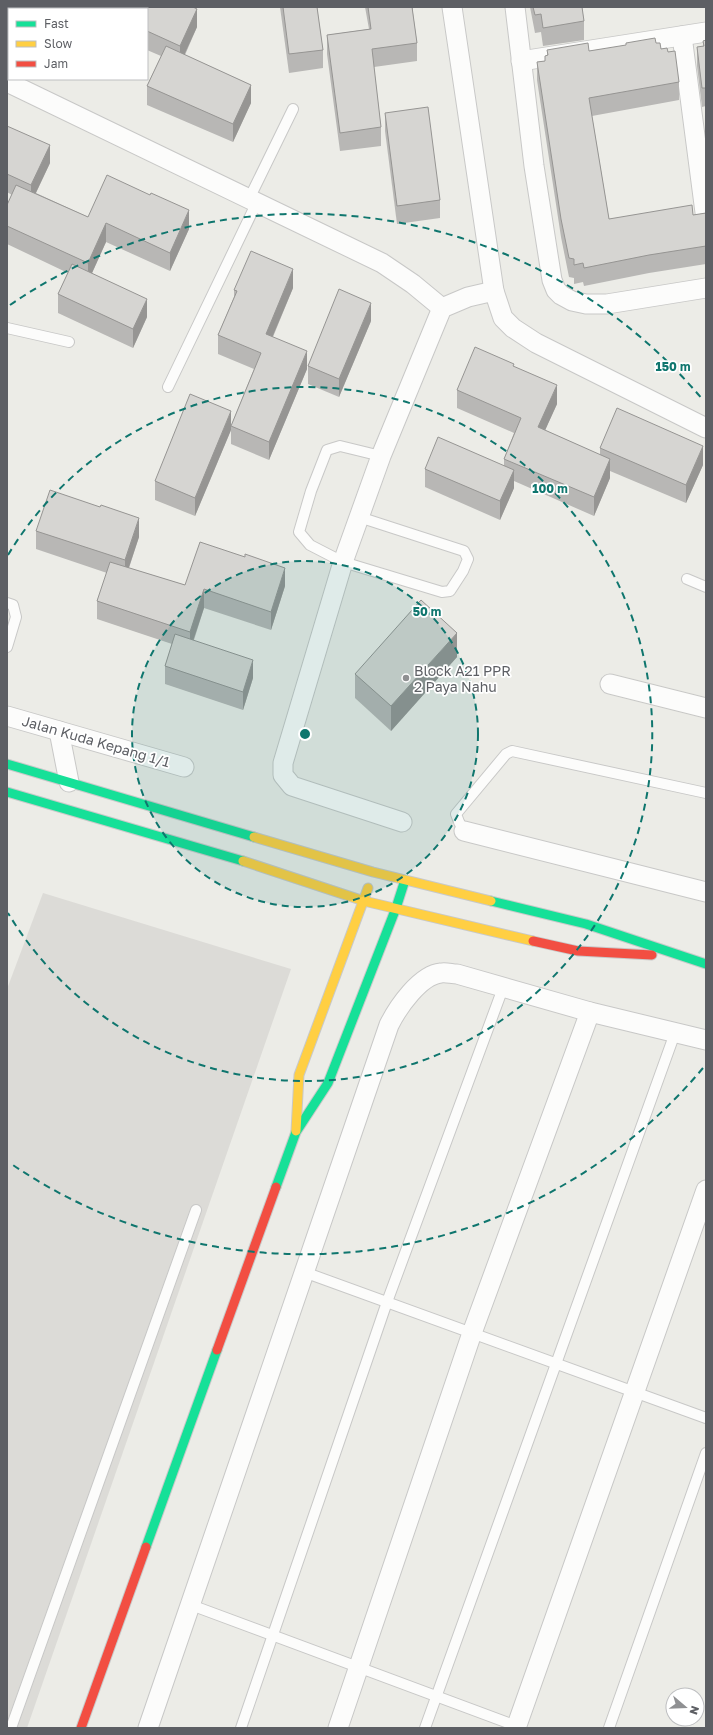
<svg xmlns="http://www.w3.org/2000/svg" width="713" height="1735" viewBox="0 0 713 1735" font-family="'Golos Text',sans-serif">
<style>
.industrial{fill:#dcdbd7}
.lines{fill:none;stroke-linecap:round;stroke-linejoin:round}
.lane-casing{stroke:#c8c8c7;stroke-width:12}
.street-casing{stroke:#c8c8c7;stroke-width:21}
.fast-casing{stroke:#c8c9c9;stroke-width:11}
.slow-casing{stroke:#c8c9c9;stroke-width:11}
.jam-casing{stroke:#c8c9c9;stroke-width:11}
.lane{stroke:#fcfcfb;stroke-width:10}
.street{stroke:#fcfcfb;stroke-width:19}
.fast{stroke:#16e098;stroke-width:9}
.slow{stroke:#ffcf43;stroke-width:9}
.jam{stroke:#f24e42;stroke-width:9}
.wall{fill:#b8b7b5}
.shaded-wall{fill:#969593}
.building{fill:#d6d5d2;stroke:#969593}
.ring{fill:none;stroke:#0f766e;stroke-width:2;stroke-dasharray:7 5}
.poi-dot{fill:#8f9092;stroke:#fff;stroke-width:1.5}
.labels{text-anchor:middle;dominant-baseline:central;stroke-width:3.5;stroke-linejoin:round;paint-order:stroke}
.poi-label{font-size:14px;fill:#5d5f64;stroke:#fff;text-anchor:start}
.street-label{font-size:14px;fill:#5d5f64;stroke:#fff}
.centre{fill:#0f766e;stroke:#fff;stroke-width:2}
.ring-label{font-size:12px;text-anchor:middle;font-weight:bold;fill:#0f766e;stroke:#fff;stroke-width:3.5;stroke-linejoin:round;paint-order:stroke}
</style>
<rect width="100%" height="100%" fill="#ecece7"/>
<polygon class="industrial" points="43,893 291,969 27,1728 7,1728 7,989"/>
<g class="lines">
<g class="lane-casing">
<g id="lane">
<polyline points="249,199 293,109"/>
<polyline points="7,328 69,342"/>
<polyline points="168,387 257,202"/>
<polyline points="359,517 464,551 468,559 463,571 450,591 442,592 343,562 310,545 299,532 311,491 327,450 340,446 381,456"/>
<polyline points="687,579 706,587"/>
<polyline points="7,603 13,605 16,617 7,647"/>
<polyline points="464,831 459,822 456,814 506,754 512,751 706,793"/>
<polyline points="304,1272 706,1418"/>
<polyline points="191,1605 519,1727"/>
<polyline points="11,1728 196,1210"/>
<polyline points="241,1728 387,1302 503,988"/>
<polyline points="425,1728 675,1033"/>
<polyline points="609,1728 706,1453"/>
</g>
</g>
<g class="street-casing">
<g id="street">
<polyline points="452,7 494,291 503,318 513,328 536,343 706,428"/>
<polyline points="515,7 534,166 552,280 556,290 561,295 572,301 586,304 607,304 706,288"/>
<polyline points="682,36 706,220"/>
<polyline points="521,61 706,32"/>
<polyline points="7,82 382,263 413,284 442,308"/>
<polyline points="610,684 706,708"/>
<polyline points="7,716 184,767"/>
<polyline points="59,731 69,782"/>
<polyline points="402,822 292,786 283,775 283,763 343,562 381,456 442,308 468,297 494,291"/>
<polyline points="464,831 706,892"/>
<path d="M148,1728L389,1025C398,1007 420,975 441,973C446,972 452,974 457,974L590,1012L706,1040"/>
<polyline points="338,1728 472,1333 590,1012"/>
<polyline points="516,1728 706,1190"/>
</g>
</g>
<g class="fast-casing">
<g id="fast">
<polyline points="7,764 254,837"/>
<polyline points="7,792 243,861"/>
<polyline points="491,901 586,924 706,964"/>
<polyline points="276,1187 296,1132 328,1083 396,908 405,880"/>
<polyline points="146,1547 217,1350"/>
</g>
</g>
<g class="slow-casing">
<g id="slow">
<polyline points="254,837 373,872 491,901"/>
<polyline points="243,861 364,901 533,941"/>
<polyline points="296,1131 299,1075 368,888"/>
</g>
</g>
<g class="jam-casing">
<g id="jam">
<polyline points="533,941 578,951 652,955"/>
<polyline points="217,1350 276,1187"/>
<polyline points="81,1728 146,1547"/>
</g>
</g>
<use href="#lane" class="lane"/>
<use href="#street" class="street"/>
<use href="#fast" class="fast"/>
<use href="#slow" class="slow"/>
<use href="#jam" class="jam"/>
</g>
<g class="wall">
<polygon points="14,7 87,7 90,8 91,7 193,7 197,9 197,27 185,55 251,85 251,103 233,142 147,105 147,86 161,56 147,50 147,9 13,9"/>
<polygon points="280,7 317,7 323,50 323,68 289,73"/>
<polygon points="365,7 413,7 413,13 417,43 417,61 374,67 381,127 381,146 340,151 327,54 327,35 369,29"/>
<polygon points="530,7 582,7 584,21 584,40 543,46 541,32 535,33"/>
<polygon points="9,18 9,41 7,40 7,22"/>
<polygon points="706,40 706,106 702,107 697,66 697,47 703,46 703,41"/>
<polygon points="656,43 661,49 668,52 679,82 679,100 592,116 609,219 693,215 706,213 706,264 649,273 584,286 583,282 574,284 574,278 569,277 561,237 537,80 537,62 545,61 545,56 547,56 547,50 589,51"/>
<polygon points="385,113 440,200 440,218 397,224 385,131"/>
<polygon points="7,126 50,163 36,193 88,217 189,229 170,271 106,242 92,273 147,317 133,348 58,313 58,294 68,273 7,244 7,205 12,195 7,192"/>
<polygon points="293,288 273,337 307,369 269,460 231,444 231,426 254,369 218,354 218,335 234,297 234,290"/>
<polygon points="371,321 339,397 308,384 308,366"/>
<polygon points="514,367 557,404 545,430 600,455 600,448 703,465 686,503 610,471 610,478 594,516 514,481 514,488 500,520 425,487 425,469 504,466 504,459 514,433 457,408 457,390"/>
<polygon points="231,430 195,516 155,500 155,481"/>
<polygon points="36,531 139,537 129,568 185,585 285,586 271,630 204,608 194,640 253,678 243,710 165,684 165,666 172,644 97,619 97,601 107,573 36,549"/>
<polygon points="457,657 391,731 355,698 355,674"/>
</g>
<g class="shaded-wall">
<polygon points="197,9 197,27 180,64 180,46"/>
<polygon points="251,85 251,103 233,142 233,124"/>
<polygon points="50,145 50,163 31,203 31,185"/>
<polygon points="189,210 189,229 170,271 170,253"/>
<polygon points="106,223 106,242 88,282 88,263"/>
<polygon points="293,269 293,288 266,352 266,334"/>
<polygon points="147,299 147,317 133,348 133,329"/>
<polygon points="371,303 371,321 339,397 339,379"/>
<polygon points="307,351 307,369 269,460 269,442"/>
<polygon points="557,385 557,404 538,446 538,427"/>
<polygon points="231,411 231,430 195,516 195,498"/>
<polygon points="703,446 703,465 686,503 686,485"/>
<polygon points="610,459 610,478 594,516 594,497"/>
<polygon points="514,470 514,488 500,520 500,501"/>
<polygon points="139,518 139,537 125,579 125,560"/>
<polygon points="285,568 285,586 271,630 271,612"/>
<polygon points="204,589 204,608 190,650 190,632"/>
<polygon points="457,633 457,657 391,731 391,706"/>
<polygon points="253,660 253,678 243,710 243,692"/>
</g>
<g class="building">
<polygon points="14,7 87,7 90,8 91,7 193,7 197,9 180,46 147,31 147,9 13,9"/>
<polygon points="283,7 317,7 323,50 289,54"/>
<polygon points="368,7 412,7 417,43 372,49 381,127 340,133 327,35 371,29"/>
<polygon points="533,7 582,7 584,21 543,28 541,14 535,15"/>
<polygon points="655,38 656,43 660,43 661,49 667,48 668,52 675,51 679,82 589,98 609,219 692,205 693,215 706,213 706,246 649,255 584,268 583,263 574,265 574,259 569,258 561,219 537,62 545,61 545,56 548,55 547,50 588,43 589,51 626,45 626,43"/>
<polygon points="706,40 706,88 702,88 697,47 704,46 703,41"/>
<polygon points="166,46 251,85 233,124 147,86"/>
<polygon points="428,107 440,200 397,206 385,113"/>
<polygon points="7,126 50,145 31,185 7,174"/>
<polygon points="107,175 150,195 151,193 189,210 170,253 106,223 88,263 7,226 7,205 16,185 88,217"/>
<polygon points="251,251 293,269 266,334 307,351 269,442 231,426 261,353 218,335 237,291 234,290"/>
<polygon points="72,264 147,299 133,329 58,294"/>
<polygon points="339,289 371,303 339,379 308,366"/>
<polygon points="475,347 514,364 513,366 557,385 538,427 610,459 594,497 504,459 521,418 457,390"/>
<polygon points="190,394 231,411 195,498 155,481"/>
<polygon points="617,408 703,446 686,485 600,448"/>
<polygon points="438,437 514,470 500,501 425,469"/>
<polygon points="50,490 100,507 101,505 139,518 125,560 36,531"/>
<polygon points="200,542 245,557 245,554 285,568 271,612 204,589 190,632 97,601 110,562 185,585"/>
<polygon points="421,600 457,633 391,706 355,674"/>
<polygon points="175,634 253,660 243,692 165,666"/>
</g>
<circle cx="305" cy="734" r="173" fill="#0f766e" fill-opacity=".12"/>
<g class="ring">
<circle cx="305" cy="734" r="173"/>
<path d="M8 555A347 347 0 1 1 8 913"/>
<path d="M703 1068A520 520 0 0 1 10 1163M10 305A520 520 0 0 1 703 400"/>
</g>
<circle class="poi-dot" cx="406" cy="678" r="4"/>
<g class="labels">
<g class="poi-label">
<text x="414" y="670">Block A21 PPR<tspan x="414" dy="16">2 Paya Nahu</tspan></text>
</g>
<g class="street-label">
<text transform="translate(96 741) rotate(16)">Jalan Kuda Kepang 1/1</text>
</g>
</g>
<circle cx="305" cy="734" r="6" class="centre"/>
<g class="ring-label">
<text x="673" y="371">150 m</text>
<text x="550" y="493">100 m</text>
<text x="427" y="616">50 m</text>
</g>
<rect width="713" height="1735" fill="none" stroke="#5d5f64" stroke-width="16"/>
<rect x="8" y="8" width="140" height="72" fill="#ffffff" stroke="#bebfc1"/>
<rect x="16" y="21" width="20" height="6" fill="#16e098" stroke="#bebfc1"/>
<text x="44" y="28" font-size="12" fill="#5d5f64">Fast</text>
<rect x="16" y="41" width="20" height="6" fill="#ffcf43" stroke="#bebfc1"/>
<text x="44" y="48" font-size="12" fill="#5d5f64">Slow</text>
<rect x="16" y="61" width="20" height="6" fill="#f24e42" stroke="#bebfc1"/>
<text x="44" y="68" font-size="12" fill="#5d5f64">Jam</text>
<g transform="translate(685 1707) rotate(109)"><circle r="19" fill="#ffffff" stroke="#bebfc1"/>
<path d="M0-3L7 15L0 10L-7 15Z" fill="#8f9092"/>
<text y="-6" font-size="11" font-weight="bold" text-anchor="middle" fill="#5d5f64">N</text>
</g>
</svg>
